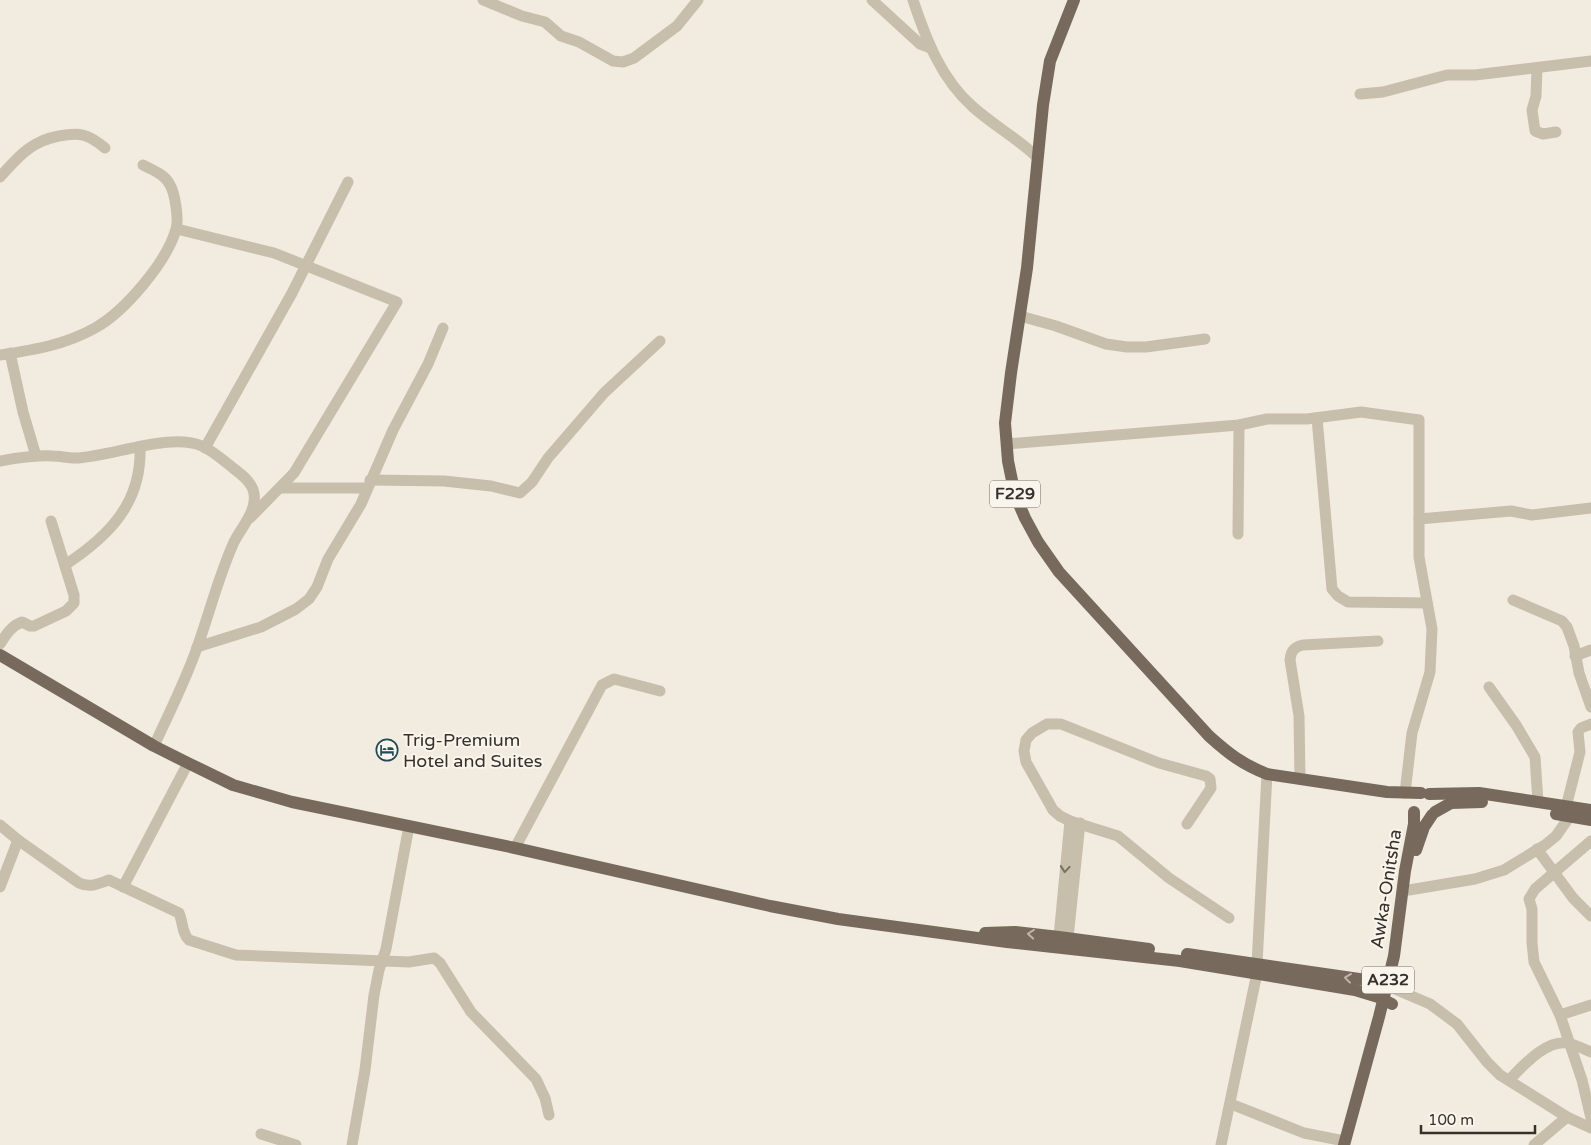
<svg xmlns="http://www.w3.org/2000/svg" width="1591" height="1145" viewBox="0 0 1591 1145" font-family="'Varela Round',sans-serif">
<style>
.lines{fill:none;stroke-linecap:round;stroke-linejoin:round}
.minor{stroke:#c8beac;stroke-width:11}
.major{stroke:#776a5d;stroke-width:12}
.oneway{stroke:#787064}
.oneway2{stroke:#beb6ac}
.labels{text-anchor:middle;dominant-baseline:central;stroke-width:4;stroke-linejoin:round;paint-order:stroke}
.shield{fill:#f9f5ec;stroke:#716b64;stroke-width:1}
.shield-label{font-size:16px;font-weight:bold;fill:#37302a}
.poi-label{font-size:18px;fill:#37302a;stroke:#f9f5ec;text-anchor:start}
.street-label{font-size:18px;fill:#37302a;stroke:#f9f5ec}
</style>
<rect width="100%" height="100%" fill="#f1ecdf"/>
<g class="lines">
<g class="minor">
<polyline points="483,0 522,16 545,22 561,36 579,42 613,61 623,62 634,58 677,26 698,0"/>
<polyline points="872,0 920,44 931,48"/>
<path d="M913,0C926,39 941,79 973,107C993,125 1017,138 1037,157"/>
<polyline points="1537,68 1536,96 1532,110 1535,131 1543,134 1556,132"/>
<polyline points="1360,94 1383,92 1447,75 1475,75 1591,61"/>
<path d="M0,177C18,157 31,141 59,136C80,132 88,134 105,148"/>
<polyline points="177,229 274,253 397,302 294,473 250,518"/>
<polyline points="1020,316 1056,326 1106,344 1127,347 1146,347 1205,339"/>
<polyline points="10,353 23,412 36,456"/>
<path d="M0,355C33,350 65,345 95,328C124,312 167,262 176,229C179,220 175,193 170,185C165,174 152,170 143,165"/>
<polyline points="1317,418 1332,589 1338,596 1348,602 1427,603"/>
<polyline points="1007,444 1239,425 1267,419 1307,419 1361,412 1419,420 1419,557 1432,629 1430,672 1412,733 1405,793"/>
<polyline points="205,448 292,293 348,182"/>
<path d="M0,461C17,458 35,455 53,456C60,456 68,458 75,458C110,457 170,432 202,446C213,451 223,460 233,468C241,474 253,483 254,494C257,511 241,528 234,542C219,575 210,611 198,645C186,680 169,713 154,746"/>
<polyline points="370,480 444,481 491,486 520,493 532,482 548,458 604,393 660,341"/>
<polyline points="281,488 367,488"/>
<polyline points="1419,519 1511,511 1532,515 1591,508"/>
<polyline points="1238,534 1239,425"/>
<path d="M65,565C109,536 142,503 140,447"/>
<polyline points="1513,600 1562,621 1567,627 1574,646 1579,673 1591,707"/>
<path d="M0,644C6,635 11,626 22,622L30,626H34L66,611L74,603V595L51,521"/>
<polyline points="197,647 261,627 296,609 309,599 317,587 328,559 361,504 393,430 428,364 443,328"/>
<polyline points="1575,656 1591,650"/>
<polyline points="1489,687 1516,725 1535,757 1538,802"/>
<path d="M1300,779L1299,716L1290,660C1291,651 1294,647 1303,645L1378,641"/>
<polyline points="1566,807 1580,752 1578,732 1581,728 1591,724"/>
<polyline points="1187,824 1211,788 1210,779 1206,776 1159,763 1061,724 1047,724 1032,733 1026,740 1024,751 1026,762 1053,810 1060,816 1070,821 1118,836 1169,878 1229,918"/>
<path d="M0,825L18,840L79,883C90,888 98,884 109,880L179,913C183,922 182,934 189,940L236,955L409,962L434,958L440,963L471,1012L536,1079L545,1098L549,1115"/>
<polyline points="1591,841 1535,889 1529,899 1532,909 1532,943 1534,962 1560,1015 1582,1080 1591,1118"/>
<polyline points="515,848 602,685 614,679 660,691"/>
<polyline points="1537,849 1573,898 1591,916"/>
<polyline points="0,887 18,840"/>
<polyline points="123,887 188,763"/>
<polyline points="1409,890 1475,879 1504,870 1545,845 1556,836 1570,816"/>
<polyline points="1059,937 1070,821"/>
<polyline points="1068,938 1080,823"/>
<polyline points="1257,964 1267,774"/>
<polyline points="1395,989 1430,1004 1457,1024 1487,1062 1500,1075 1567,1117 1591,1128"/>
<polyline points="1560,1015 1591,1005"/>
<path d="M1509,1080C1524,1065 1545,1040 1568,1043C1576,1045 1584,1049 1591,1052"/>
<polyline points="1231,1104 1304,1133 1344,1141"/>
<polyline points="261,1134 296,1145"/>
<polyline points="352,1145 365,1070 374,995 379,970 386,949 409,826"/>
<polyline points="1221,1145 1257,973"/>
<polyline points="1534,1145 1567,1117"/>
</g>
<g class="major">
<path d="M1074,0L1050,61L1043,105L1027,268L1011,373L1005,423L1008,461L1015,495L1025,518L1038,542L1059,572L1209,736C1229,754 1242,764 1267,774L1387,792L1421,793"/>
<polyline points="0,655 154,746 188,763 233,785 292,802 515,848 770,906 838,919 1007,942 1180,961 1355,990 1378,997 1392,1004"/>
<polyline points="1429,794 1479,793 1591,810"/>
<polyline points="1435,812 1451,803 1482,802"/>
<polyline points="1556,814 1591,820"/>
<polyline points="1416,850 1424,827 1432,815"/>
<polyline points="985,933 1015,932 1059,937 1149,949"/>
<polyline points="1187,954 1366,980 1397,980"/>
<polyline points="1344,1145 1379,1017 1394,956 1405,871 1414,824 1414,812"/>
</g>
</g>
<defs><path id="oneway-chevron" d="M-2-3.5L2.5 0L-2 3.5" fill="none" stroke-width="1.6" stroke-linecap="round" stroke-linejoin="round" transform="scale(1.25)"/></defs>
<use class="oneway" href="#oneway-chevron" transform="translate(1065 869) rotate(95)"/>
<g class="oneway2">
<use href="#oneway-chevron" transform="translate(1031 934) rotate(-175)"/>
<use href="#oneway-chevron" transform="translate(1348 978) rotate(-173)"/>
</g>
<defs>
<g id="hotel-ring" transform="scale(1.125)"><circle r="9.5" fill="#f9f5ec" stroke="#234955" stroke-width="1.5"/><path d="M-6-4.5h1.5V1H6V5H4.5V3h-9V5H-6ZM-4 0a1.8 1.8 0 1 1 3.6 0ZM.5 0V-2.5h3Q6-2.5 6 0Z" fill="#234955"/></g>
</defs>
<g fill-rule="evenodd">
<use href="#hotel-ring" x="387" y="750"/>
</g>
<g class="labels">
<g class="shield">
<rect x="990" y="480.5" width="50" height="27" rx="4"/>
<rect x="1362" y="966.5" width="52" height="27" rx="4"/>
</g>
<g class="shield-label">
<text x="1015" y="494">F229</text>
<text x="1388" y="980">A232</text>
</g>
<g class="poi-label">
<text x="403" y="740">Trig-Premium<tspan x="403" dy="21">Hotel and Suites</tspan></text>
</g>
<g class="street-label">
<text transform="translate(1386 889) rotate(-81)">Awka-Onitsha</text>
</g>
</g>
<path d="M1421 1125v8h114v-8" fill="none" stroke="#37302a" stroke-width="2.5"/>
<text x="1428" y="1125" font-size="15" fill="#37302a" stroke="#f9f5ec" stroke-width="4" paint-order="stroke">100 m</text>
</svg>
